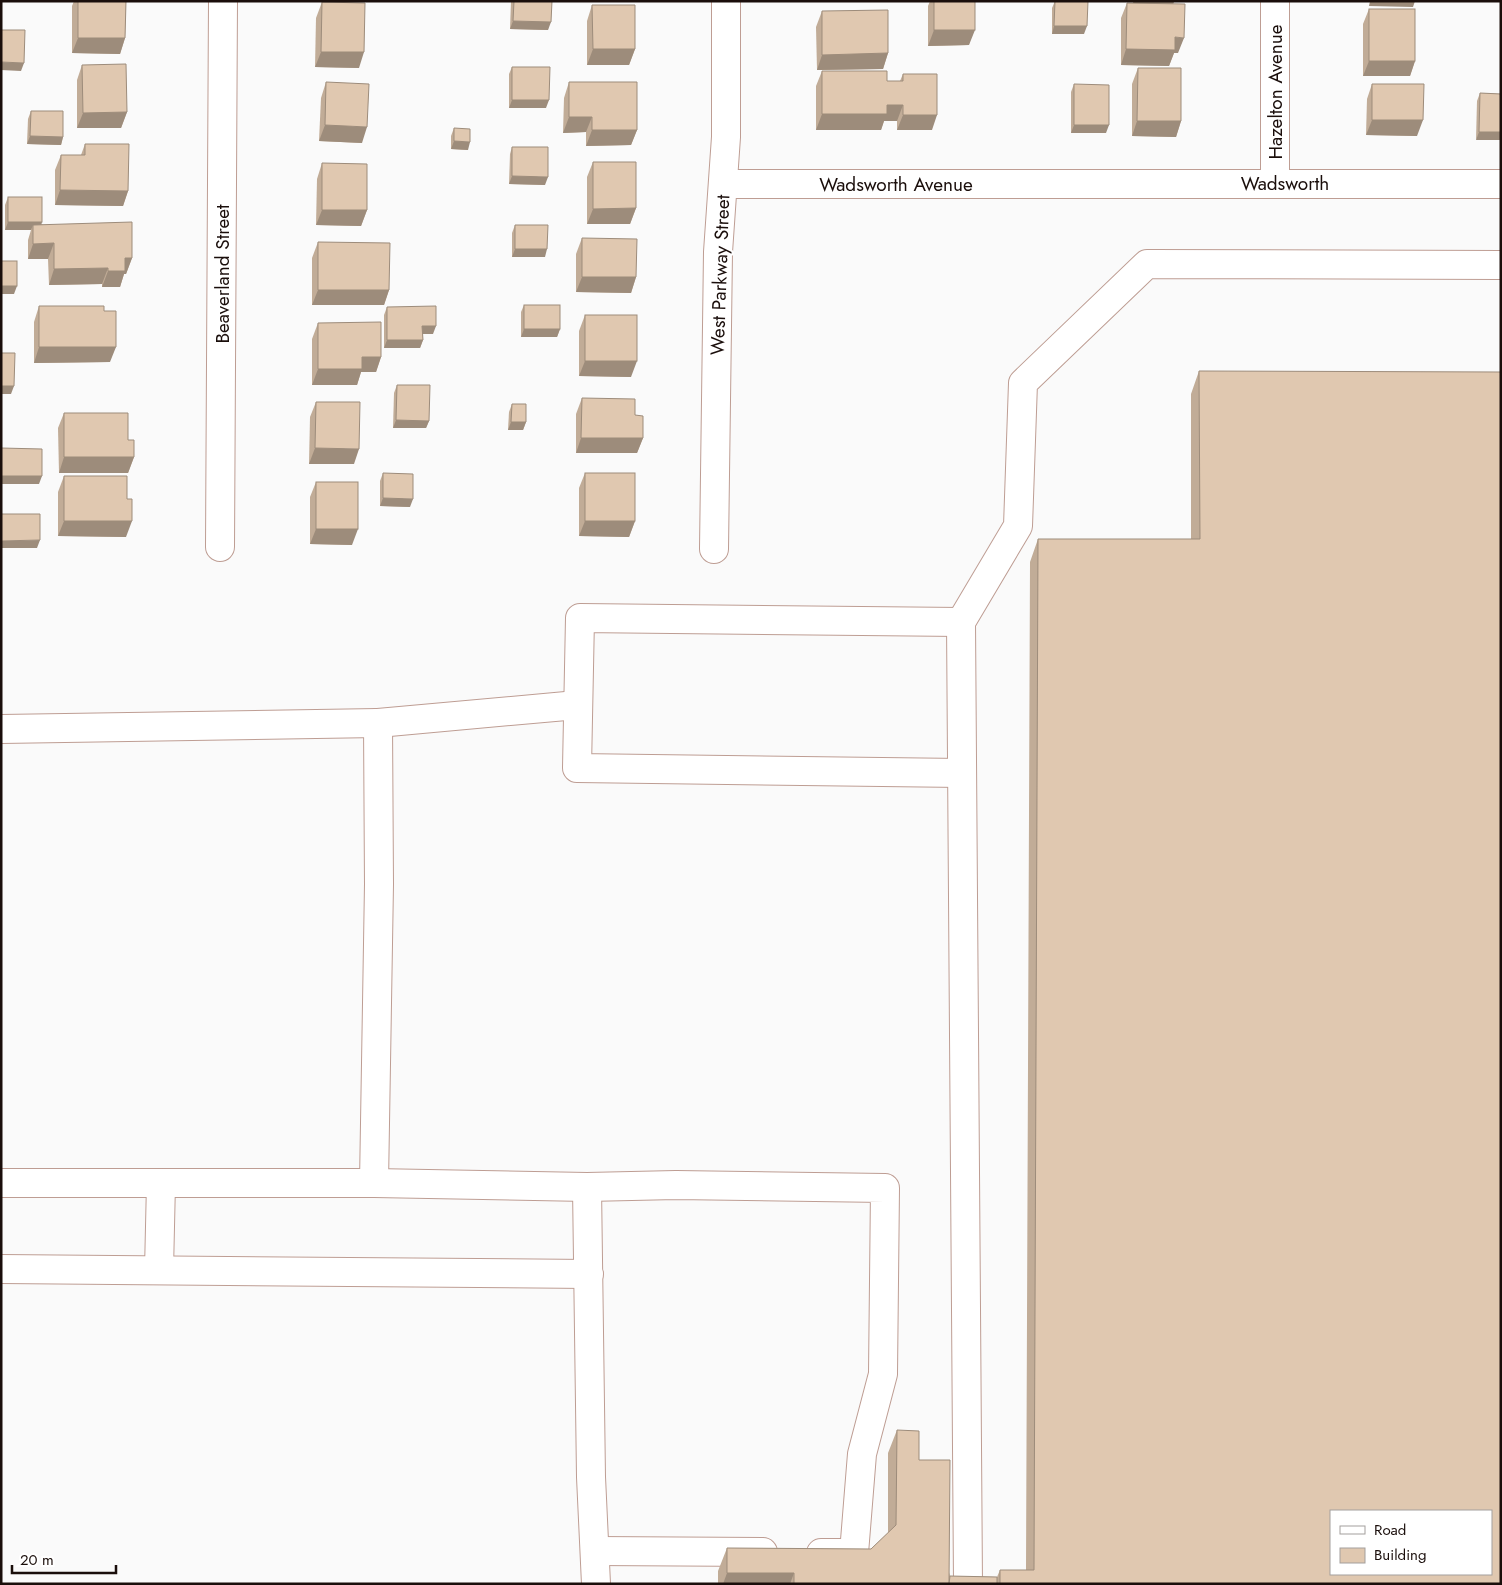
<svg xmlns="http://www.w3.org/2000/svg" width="1502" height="1585" viewBox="0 0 1502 1585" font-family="Jost,sans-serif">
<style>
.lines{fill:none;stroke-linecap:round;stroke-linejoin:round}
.minor-casing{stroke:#be9d93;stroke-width:30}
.minor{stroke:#fff;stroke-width:28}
.wall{fill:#c1ac97}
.shaded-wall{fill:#9d8c7b}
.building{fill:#e0c8b0;stroke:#9d8c7b;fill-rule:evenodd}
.labels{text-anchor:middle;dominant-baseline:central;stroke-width:4;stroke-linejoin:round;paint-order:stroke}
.street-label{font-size:19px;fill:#1a0e0b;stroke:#fff}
</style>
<rect width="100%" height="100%" fill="#fafafa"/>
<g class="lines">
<g class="minor-casing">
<g id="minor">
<polyline points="1275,183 1275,1"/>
<polyline points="723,184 1501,184"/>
<polyline points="220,547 223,1"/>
<polyline points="714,549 718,252 726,137 726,1"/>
<polyline points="961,622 580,618 577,768 962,773"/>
<polyline points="378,723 577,705"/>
<polyline points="1,729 378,723 379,884 374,1183"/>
<polyline points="1,1183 374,1183 587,1187 676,1185 885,1188 883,1374 862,1454 854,1553 821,1553"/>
<polyline points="587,1187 591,1477 596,1584"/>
<polyline points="1,1269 589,1274"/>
<polyline points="159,1270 161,1183"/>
<polyline points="595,1551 763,1552"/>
<polyline points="968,1584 961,622 1018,526 1023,383 1147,264 1501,265"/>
</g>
</g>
<use href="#minor" class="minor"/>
</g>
<g class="wall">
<polygon points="74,1 126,1 125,38 120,54 72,53 72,6"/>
<polygon points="511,1 552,1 548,30 510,29"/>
<polygon points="930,1 975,1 969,45 928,46 928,6"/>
<polygon points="1055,1 1084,34 1052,34 1052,8"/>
<polygon points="1133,1 1174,1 1173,4 1178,53 1174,53 1169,66 1121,65 1121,18 1127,3 1133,3"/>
<polygon points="322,2 359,68 315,67 316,18"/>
<polygon points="592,5 635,49 629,65 587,65 587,21"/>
<polygon points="1369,9 1415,61 1410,76 1363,76 1363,24"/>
<polygon points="822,11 888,53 883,69 817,70 816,27"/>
<polygon points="82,65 127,112 121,128 77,128 77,80"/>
<polygon points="512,67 546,108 509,108 509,74"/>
<polygon points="1138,68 1181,121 1176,137 1132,136 1132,84"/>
<polygon points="822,71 887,81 900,81 903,74 932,130 897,130 897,121 884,121 881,130 816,130 816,86"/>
<polygon points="326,82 362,143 319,141 321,98"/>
<polygon points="569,82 637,130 631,145 586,146 586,132 563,133 564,98"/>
<polygon points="1074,84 1106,133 1071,133 1071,92"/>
<polygon points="1372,84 1417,136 1366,135 1367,99"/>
<polygon points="1480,93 1501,94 1476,140 1477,101"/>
<polygon points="31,111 63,137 61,145 27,144 28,119"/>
<polygon points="454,128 468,150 451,149 451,136"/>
<polygon points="85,144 128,191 123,206 55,205 55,170 61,155 81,155"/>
<polygon points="512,147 545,185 509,184 510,154"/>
<polygon points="593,162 636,208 630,224 587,224 587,177"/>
<polygon points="322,163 367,210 361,226 316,225 317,179"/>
<polygon points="8,197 41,224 132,258 126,274 124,274 120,287 102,287 102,284 49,285 48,259 28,259 28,240 31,230 5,230 5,205"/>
<polygon points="515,225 545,257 512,257 512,233"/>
<polygon points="582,238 636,277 631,293 576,292 576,254"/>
<polygon points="318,242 389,290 384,305 312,305 312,258"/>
<polygon points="524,305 560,329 557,337 521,337 521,312"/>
<polygon points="39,306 104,311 110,362 34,363 34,322"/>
<polygon points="387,307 433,334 423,334 423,340 420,348 384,348 384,315"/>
<polygon points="585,315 631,377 579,376 579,331"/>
<polygon points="318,323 381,357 376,372 361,372 357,385 312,385 312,339"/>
<polygon points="1199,371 1501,1584 718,1584 718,1571 727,1548 871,1549 888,1533 888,1453 897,1430 919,1460 950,1576 997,1577 1000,1570 1026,1570 1030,562 1038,539 1191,539 1191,394"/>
<polygon points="397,385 429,421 426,428 393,428 394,393"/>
<polygon points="582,398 635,415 643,438 637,453 576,453 576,414"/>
<polygon points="316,402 354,464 309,464 310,417"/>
<polygon points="512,404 526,422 523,430 508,430 509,412"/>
<polygon points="64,413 128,440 134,457 128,473 59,473 58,428"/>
<polygon points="383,473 410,507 380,506 380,481"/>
<polygon points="585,473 635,521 629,537 579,536 579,488"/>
<polygon points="64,476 126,537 58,536 58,492"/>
<polygon points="316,482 352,545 310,544 310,497"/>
</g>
<g class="shaded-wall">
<polygon points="1134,1 1174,1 1173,5 1133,4"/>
<polygon points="1370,1 1415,1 1413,7 1369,6"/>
<polygon points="513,21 551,22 548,30 510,29"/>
<polygon points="1054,26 1087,26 1084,34 1052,34"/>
<polygon points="934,30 975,30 969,45 928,46"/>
<polygon points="1175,37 1184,38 1178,53 1174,53 1169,66 1121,65 1126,49"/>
<polygon points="78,38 125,38 120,54 72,53"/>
<polygon points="593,49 635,49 629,65 587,65"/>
<polygon points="321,52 364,52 359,68 315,67"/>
<polygon points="888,53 883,69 817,70 822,55"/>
<polygon points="1369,61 1415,61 1410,76 1363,76"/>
<polygon points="1,62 24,63 21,71 1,70"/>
<polygon points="512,100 549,100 546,108 509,108"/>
<polygon points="887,105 903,105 897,121 884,121 881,130 816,130 822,114"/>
<polygon points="127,112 121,128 77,128 83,113"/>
<polygon points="903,115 937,115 932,130 897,130"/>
<polygon points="569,117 592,117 586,132 563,133"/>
<polygon points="1372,120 1423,120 1417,136 1366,135"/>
<polygon points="1137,121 1181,121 1176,137 1132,136"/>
<polygon points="325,125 367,127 362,143 319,141"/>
<polygon points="1074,125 1109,125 1106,133 1071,133"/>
<polygon points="592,130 637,130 631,145 586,146"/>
<polygon points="1479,132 1501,132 1501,140 1476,140"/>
<polygon points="30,136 63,137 61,145 27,144"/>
<polygon points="454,141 470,142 468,150 451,149"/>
<polygon points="512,176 548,177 545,185 509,184"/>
<polygon points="60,190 128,191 123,206 55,205"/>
<polygon points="636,208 630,224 587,224 593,209"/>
<polygon points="322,210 367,210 361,226 316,225"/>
<polygon points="8,222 42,222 40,230 33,225 31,230 5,230"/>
<polygon points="54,243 48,259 28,259 33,244"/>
<polygon points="515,249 547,249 545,257 512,257"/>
<polygon points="125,258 132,258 126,274 124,274 120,287 102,287 108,271"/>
<polygon points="108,268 102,284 49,285 54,269"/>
<polygon points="582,277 636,277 631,293 576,292"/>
<polygon points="1,286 17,286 14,294 1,294"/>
<polygon points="318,290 389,290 384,305 312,305"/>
<polygon points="422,326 436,326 433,334 420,334"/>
<polygon points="524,329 560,329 557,337 521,337"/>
<polygon points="387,340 423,340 420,348 384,348"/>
<polygon points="39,347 116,347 110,362 34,363"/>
<polygon points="362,357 381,357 376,372 361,372 357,385 312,385 318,369"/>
<polygon points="585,361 637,361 631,377 579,376"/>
<polygon points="1,386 14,386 11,394 1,394"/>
<polygon points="396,420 429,421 426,428 393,428"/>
<polygon points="511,422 526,422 523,430 508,430"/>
<polygon points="581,438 643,438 637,453 576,453"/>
<polygon points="315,448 359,449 354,464 309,464"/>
<polygon points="64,457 134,457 128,473 59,473"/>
<polygon points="1,476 42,476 39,484 1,484"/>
<polygon points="383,498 413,499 410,507 380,506"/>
<polygon points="64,521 132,521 126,537 58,536"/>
<polygon points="585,521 635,521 629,537 579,536"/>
<polygon points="316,529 358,529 352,545 310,544"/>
<polygon points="40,540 37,548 1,548 1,541"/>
<polygon points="727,1573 794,1573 790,1584 723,1584"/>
</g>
<g class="building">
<polygon points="78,1 126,1 125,38 78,38"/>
<polygon points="514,1 552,1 551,22 513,21"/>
<rect x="934" y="1" width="41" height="29"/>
<polygon points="1055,1 1088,1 1087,26 1054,26"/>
<polygon points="322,2 365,3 364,52 321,52"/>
<polygon points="1127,3 1185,4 1184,38 1175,37 1175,50 1126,49"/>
<polygon points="592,5 635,5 635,49 593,49"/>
<rect x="1369" y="9" width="46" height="52"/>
<polygon points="888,10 888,53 822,55 822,11"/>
<polygon points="1,30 25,30 24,63 1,62"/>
<polygon points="126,64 127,112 83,113 82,65"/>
<polygon points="512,67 550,67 549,100 512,100"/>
<polygon points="1138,68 1181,68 1181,121 1137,121"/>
<polygon points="822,71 887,71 887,81 903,81 903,74 937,74 937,115 903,115 903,105 887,105 887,114 822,114"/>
<polygon points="326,82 369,84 367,127 325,125"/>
<polygon points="569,82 637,82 637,130 592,130 592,117 569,117"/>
<polygon points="1074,84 1109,85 1109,125 1074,125"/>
<polygon points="1372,84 1424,84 1423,120 1372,120"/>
<polygon points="1480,93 1501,94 1501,132 1479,132"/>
<polygon points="31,111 63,111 63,137 30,136"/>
<polygon points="454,128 470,129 470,142 454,141"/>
<polygon points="85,144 129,144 128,191 60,190 61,155 85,155"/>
<polygon points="512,147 548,147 548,177 512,176"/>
<polygon points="593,162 636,162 636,208 593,209"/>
<polygon points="322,163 367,164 367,210 322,210"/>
<rect x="8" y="197" width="34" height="25"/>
<polygon points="132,222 132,258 125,258 125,271 108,271 108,268 54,269 54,243 33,244 33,225"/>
<polygon points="515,225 548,225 547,249 515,249"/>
<polygon points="582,238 637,239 636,277 582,277"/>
<polygon points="318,242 390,243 389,290 318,290"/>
<rect x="1" y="261" width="16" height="25"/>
<rect x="524" y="305" width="36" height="24"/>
<polygon points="39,306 104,306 104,311 116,311 116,347 39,347"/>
<polygon points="436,306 436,326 422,326 423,340 387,340 387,307"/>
<rect x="585" y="315" width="52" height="46"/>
<polygon points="381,322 381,357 362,357 362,369 318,369 318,323"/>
<polygon points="1,353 15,353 14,386 1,386"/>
<path d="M1199,371L1501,372V1584H1000V1570H1034L1038,539H1200ZM1331,1511H1491V1574H1331Z"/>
<polygon points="397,385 430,385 429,421 396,420"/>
<polygon points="582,398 635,399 635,415 643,416 643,438 581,438"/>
<polygon points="316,402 360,402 359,449 315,448"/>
<polygon points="512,404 526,404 526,422 511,422"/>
<polygon points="64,413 128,413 128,440 134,440 134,457 64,457"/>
<polygon points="1,448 42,449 42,476 1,476"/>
<polygon points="383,473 413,474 413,499 383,498"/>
<rect x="585" y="473" width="50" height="48"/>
<polygon points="64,476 127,476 127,499 132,499 132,521 64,521"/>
<rect x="316" y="482" width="42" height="47"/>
<polygon points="1,514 40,514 40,540 1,541"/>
<polygon points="897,1430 919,1431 919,1460 950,1460 949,1584 794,1584 794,1573 727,1573 727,1548 871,1549 896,1525"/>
<polygon points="950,1576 997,1577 997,1584 949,1584"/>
</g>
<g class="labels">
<g class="street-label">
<text transform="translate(1275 92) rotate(-90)">Hazelton Avenue</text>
<text x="1285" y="183">Wadsworth</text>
<text x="896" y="184">Wadsworth Avenue</text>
<text transform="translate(222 274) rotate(-90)">Beaverland Street</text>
<text transform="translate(720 275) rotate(-88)">West Parkway Street</text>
</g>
</g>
<rect width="1502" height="1585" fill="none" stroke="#1a0e0b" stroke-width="5"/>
<rect x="1330" y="1510" width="162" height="65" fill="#ffffff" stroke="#a39f9d"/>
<rect x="1340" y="1526" width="25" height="8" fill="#ffffff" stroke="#a39f9d"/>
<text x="1374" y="1535" font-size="15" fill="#1a0e0b">Road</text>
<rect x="1340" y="1548" width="25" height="15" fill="#e0c8b0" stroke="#a39f9d"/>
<text x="1374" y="1560" font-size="15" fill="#1a0e0b">Building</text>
<path d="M12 1565v8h104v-8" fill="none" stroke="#1a0e0b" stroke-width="2.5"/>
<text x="20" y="1565" font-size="15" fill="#1a0e0b" stroke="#ffffff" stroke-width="4" paint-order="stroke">20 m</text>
</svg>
